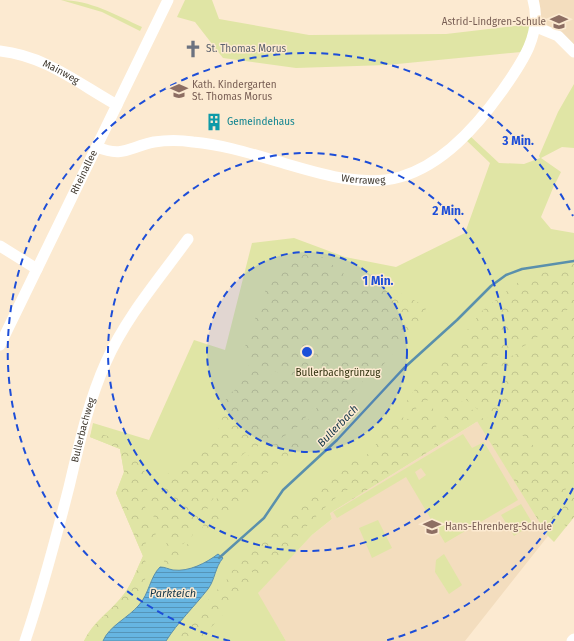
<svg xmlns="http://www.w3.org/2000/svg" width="574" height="641" viewBox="0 0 574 641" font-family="'Fira Sans',sans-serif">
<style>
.built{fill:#f3ddbe}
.green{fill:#e0e5a5;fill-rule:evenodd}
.forest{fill:url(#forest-crowns)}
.water{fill:url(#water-rules);stroke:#5a90ac}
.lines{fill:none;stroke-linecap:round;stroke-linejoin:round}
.stream{stroke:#5a90ac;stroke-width:2.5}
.minor{stroke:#fff;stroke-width:11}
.ring{fill:none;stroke:#1d4ed8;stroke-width:2;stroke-dasharray:7 5}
.labels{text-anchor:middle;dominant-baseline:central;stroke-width:3;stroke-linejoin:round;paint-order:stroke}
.education-label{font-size:10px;fill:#785e54;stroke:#fcead1;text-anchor:start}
.worship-label{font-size:10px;fill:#5b616d;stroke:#fcead1;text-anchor:start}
.street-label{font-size:10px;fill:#3f382e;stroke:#fcead1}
.culture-label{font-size:10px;fill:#0d838f;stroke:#fcead1;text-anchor:start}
.park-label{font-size:10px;fill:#30310e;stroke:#fcead1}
.water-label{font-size:11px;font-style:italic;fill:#123548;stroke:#fcead1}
.centre{fill:#1d4ed8;stroke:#fcead1;stroke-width:2}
.ring-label{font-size:12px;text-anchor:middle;font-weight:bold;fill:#1d4ed8;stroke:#fcead1;stroke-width:3;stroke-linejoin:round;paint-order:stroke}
</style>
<defs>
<pattern id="forest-crowns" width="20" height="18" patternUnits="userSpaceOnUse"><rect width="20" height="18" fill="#e0e5a5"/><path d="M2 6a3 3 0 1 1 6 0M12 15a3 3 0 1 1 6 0" fill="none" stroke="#c1c58e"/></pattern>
<pattern id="water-rules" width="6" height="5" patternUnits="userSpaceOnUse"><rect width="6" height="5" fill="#66b5e2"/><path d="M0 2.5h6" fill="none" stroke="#5594b8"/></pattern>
</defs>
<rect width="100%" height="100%" fill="#fcead1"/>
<g class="built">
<polygon points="539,0 574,0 574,45 559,32 545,24 541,16"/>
<polygon points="478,421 548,536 465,641 286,641 257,593 312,535 332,519 330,513"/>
</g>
<g class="green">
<path d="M61,0C90,0 116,15 142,27L140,31L102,12Z"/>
<polygon points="185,0 212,0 219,19 309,35 446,34 531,24 530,32 521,52 387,65 296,68 223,58 195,22 177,17"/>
<path d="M574,84V148L562,147L541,158L561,172L553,188L541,217L551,229L574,233V517L554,542L548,536L477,421L330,513L332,519L312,535L258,593L286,641H84C93,622 107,614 120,599C131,587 136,571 143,556L116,493L124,472L120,449L90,437L93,423L149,440L194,340L225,350L252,243L294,238L345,257L396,267L465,233L490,163L466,140L470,136L499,163L524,164L540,158L539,156L558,112Z"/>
<path d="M463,434L472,448L484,442L518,500L445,543L406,477L337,518L333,512ZM421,468L426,475L419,480L415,472Z"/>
<polygon points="521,504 533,524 514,536 501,515"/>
<polygon points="378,520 392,548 372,558 359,528"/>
<polygon points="444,554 462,585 449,594 435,572 436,560"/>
</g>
<g class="forest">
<polygon points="302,244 313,250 348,277 402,294 427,307 413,330 371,379 357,375 335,378 311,375 284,375 243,358 243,352 266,289 294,257"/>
<path d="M574,264V303C559,318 544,334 526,345C515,351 498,352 490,361C475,376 463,405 438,406C425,394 422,403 412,413L406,414L400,411L431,366L457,343L482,311L517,283L556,268Z"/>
<polygon points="574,309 574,465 538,443 495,423 466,400 466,398 495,362 517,354 536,344 555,329"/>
<path d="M249,365C261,370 277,379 291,380C300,380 324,376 330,384L300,425L291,432L281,438L253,448L243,454L218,490L192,536L183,544L168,547L150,509C142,475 198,463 215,437C222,425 223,409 227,395C241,388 243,380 249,365Z"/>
<path d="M356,379L364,380L340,407L336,416L266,474L251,498L233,515L218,523L202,538L199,535C208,515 231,466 249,455C264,445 282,445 296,433C312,418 322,398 336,382Z"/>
<path d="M459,401L463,402L493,427L537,447L574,471L559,504L550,536H548L478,421L330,513L329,511L337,502L373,477L399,453L418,452L432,448C445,431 437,416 459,401Z"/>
<path d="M431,404C437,415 439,432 431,442C422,454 404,443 394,452C384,460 375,470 365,478C354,487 342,492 332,501C307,524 284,552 260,576L242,567L234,566L249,552L268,539L287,520L303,497L338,468L370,453L396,415L407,419L415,418L427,405Z"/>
<path d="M92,430L125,443L137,455L144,470L148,485L145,505L146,512L156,534L145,544L143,556L148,567L144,584L139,593L129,606L103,627L96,641H84C93,623 108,614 120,599C131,587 136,571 143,556L116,493L124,472L120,449L90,437Z"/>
<polygon points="574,482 574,517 566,527 560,518 565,500"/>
<polygon points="196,539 199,541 170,569 164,567 164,554 178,550"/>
<polygon points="233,569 258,578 198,641 174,641 193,616 230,576"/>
</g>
<path class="water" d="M218,554L223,558C215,567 215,580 208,589C194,607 178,622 166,641H103C109,626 128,618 139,605C149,594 150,577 160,567C165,567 168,569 173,570C189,572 206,563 218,554Z"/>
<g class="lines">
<polyline class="stream" points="219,558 264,518 283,490 337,440 404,368 457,320 491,286 506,275 522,269 574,261"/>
<g class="minor">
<polyline points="536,27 558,36 574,52"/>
<path id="s1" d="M0,51C46,56 79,84 117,105"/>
<path id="s2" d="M97,147C123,158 129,147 154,142C167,140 180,140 193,142C227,145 258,156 290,165C324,175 365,187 400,177C443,165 477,126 502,91C521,64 543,34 533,0"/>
<polyline points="0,246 37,269"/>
<path id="s3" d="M0,345L168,0"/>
<path id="s4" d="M25,641C42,591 56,538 69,487C79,445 88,402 106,362C126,317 159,279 188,239"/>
<polyline points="572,641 574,639"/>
</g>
</g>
<circle cx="307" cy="352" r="100" fill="#1d4ed8" fill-opacity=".12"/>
<g class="ring">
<circle cx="307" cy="352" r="100"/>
<circle cx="307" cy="352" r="199"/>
<path d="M573 488A299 299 0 0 1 384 641M230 641A299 299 0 1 1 573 216"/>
</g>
<defs>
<g id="school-bare" transform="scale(1.38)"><path d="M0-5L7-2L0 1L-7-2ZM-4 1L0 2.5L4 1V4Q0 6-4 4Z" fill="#8d6e63" stroke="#fcead1" stroke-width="2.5" paint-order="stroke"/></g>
<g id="church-bare" transform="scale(1.38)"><path d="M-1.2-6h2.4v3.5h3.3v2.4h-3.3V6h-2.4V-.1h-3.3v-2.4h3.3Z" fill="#6b7280" stroke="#fcead1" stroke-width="2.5" paint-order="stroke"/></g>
<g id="building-bare" transform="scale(1.38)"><path d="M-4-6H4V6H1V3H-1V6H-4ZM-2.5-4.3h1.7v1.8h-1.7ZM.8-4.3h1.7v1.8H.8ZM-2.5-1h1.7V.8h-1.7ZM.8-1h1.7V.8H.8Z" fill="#0f9aa8" stroke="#fcead1" stroke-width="2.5" paint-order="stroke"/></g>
</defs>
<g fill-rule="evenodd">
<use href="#school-bare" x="559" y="22"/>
<use href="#church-bare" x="193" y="49"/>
<use href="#school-bare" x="179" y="91"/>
<use href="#building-bare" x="214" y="122"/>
<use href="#school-bare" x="432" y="527"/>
</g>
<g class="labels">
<g class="education-label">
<text x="546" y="22" text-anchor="end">Astrid-Lindgren-Schule</text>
<text x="192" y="85">Kath. Kindergarten<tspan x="192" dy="12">St. Thomas Morus</tspan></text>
<text x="445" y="527">Hans-Ehrenberg-Schule</text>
</g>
<g class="worship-label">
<text x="206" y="49">St. Thomas Morus</text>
</g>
<g class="street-label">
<text stroke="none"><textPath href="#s1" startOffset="65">Mainweg</textPath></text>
<text stroke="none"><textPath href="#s3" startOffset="192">Rheinallee</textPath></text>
<text stroke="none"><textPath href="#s2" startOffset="273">Werraweg</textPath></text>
<text stroke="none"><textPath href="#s4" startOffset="219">Bullerbachweg</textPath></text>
</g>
<g class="culture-label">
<text x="227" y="122">Gemeindehaus</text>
</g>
<g class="park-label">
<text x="338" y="373">Bullerbachgrünzug</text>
</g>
<g class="water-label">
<text transform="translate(338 426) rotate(-46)">Bullerbach</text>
<text x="173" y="593">Parkteich</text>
</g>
</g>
<circle cx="307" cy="352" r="6" class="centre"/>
<g class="ring-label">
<text x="518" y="145">3 Min.</text>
<text x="448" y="215">2 Min.</text>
<text x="378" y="285">1 Min.</text>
</g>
</svg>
